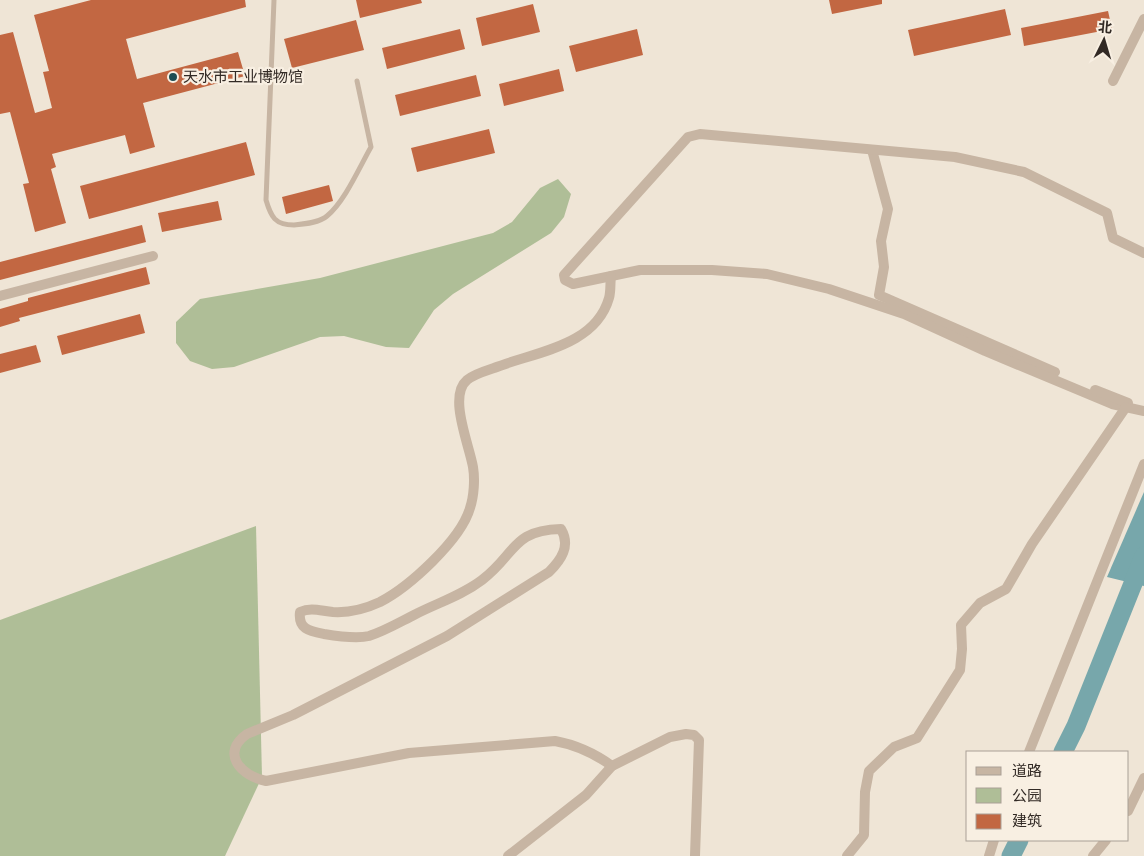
<svg xmlns="http://www.w3.org/2000/svg" width="1144" height="856" viewBox="0 0 1144 856" font-family="Rubik,'Noto Sans SC',sans-serif">
<style>
.green{fill:#afbe97}
.water{fill:#77a7ab}
.lines{fill:none;stroke-linecap:round;stroke-linejoin:round}
.river{stroke:#77a7ab;stroke-width:19}
.building{fill:#c26742}
.lane{stroke:#c7b5a3;stroke-width:5}
.street{stroke:#c7b5a3;stroke-width:10}
.poi-dot{fill:#1c4c52;stroke:#f8efe2;stroke-width:2}
.labels{text-anchor:middle;dominant-baseline:central;stroke-width:4.5;stroke-linejoin:round;paint-order:stroke}
.poi-label{font-size:15px;fill:#322a25;stroke:#f8efe2;text-anchor:start}
</style>
<rect width="100%" height="100%" fill="#efe5d6"/>
<g class="green">
<polygon points="558,179 571,194 564,217 551,233 453,294 434,310 409,348 386,347 344,336 320,337 234,367 212,369 190,361 176,343 176,322 200,299 320,278 493,233 512,222 540,188"/>
<polygon points="256,526 262,777 225,856 0,856 0,620"/>
</g>
<polygon class="water" points="1144,492 1144,586 1107,577"/>
<g class="lines">
<g class="river">
<polyline points="1063,752 1076,726 1144,556"/>
<polyline points="1011,856 1019,840"/>
</g>
</g>
<g class="building">
<polygon points="91,0 245,0 246,7 126,39 137,79 238,52 245,76 143,103 155,147 130,154 125,135 52,154 56,167 51,169 66,223 35,232 23,184 29,183 10,112 0,114 0,35 13,32 35,113 52,108 43,72 49,71 34,15"/>
<polygon points="356,0 421,0 422,3 360,18"/>
<polygon points="829,0 882,0 882,4 832,14"/>
<polygon points="533,4 540,32 482,46 476,18"/>
<polygon points="1005,9 1011,35 914,56 908,30"/>
<polygon points="1108,11 1112,29 1024,46 1021,28"/>
<polygon points="356,20 364,50 292,68 284,39"/>
<polygon points="460,29 465,49 387,69 382,48"/>
<polygon points="637,29 643,55 576,72 569,46"/>
<polygon points="559,69 564,91 504,106 499,84"/>
<polygon points="476,75 481,96 400,116 395,95"/>
<polygon points="489,129 495,153 417,172 411,148"/>
<polygon points="246,142 255,175 89,219 80,186"/>
<polygon points="329,185 333,201 286,214 282,197"/>
<polygon points="218,201 222,220 162,232 158,213"/>
<polygon points="142,225 146,242 0,280 0,262"/>
<polygon points="146,267 150,284 19,318 20,321 0,327 0,309 28,301 28,298"/>
<polygon points="140,314 145,333 62,355 57,336"/>
<polygon points="36,345 41,362 0,373 0,354"/>
</g>
<g class="lines">
<path class="lane" d="M274,0L266,200C271,217 275,225 294,225C304,224 319,223 327,216C345,201 359,168 371,147L357,81"/>
<g class="street">
<polyline points="1113,81 1144,19"/>
<polyline points="872,150 888,209 881,241 884,267 879,295 1055,372"/>
<polyline points="1144,253 1113,238 1107,213 1024,172 955,157 700,134 688,137 564,275 565,280 573,284 640,270 712,270 767,274 829,289 904,314 985,351 1112,404 1144,411"/>
<path d="M611,276C610,283 611,291 609,298C595,347 534,352 494,368C485,371 474,374 467,380C448,396 469,444 473,467C475,479 474,496 470,508C461,540 409,587 380,602C365,609 350,613 333,612C321,611 311,607 300,612C298,629 309,631 324,634C336,636 357,639 369,636C385,631 400,622 414,615C437,603 461,596 482,580C516,554 512,530 561,529C571,546 561,560 549,572L447,636L293,715L247,734C220,753 241,776 266,781L409,753L555,741C577,745 594,753 612,766"/>
<polyline points="0,296 153,256"/>
<polyline points="1095,390 1128,403"/>
<polyline points="1029,752 1144,464"/>
<polyline points="1128,811 1144,778"/>
<polyline points="508,856 586,795 612,766 670,737 686,734 694,735 699,740 695,856"/>
<polyline points="847,856 864,835 865,792 869,771 894,747 917,738 960,670 962,649 961,625 980,603 1006,589 1032,544 1126,407"/>
<polyline points="989,856 994,840"/>
<polyline points="1093,856 1106,840"/>
</g>
</g>
<circle class="poi-dot" cx="173" cy="77" r="5"/>
<g class="labels">
<g class="poi-label">
<text x="183" y="77">天水市工业博物馆</text>
</g>
</g>
<rect x="966" y="751" width="162" height="90" fill="#f8efe2" stroke="#a9a096"/>
<rect x="976" y="767" width="25" height="8" fill="#c7b5a3" stroke="#a9a096"/>
<text x="1012" y="776" font-size="15" fill="#322a25">道路</text>
<rect x="976" y="788" width="25" height="15" fill="#afbe97" stroke="#a9a096"/>
<text x="1012" y="801" font-size="15" fill="#322a25">公园</text>
<rect x="976" y="814" width="25" height="15" fill="#c26742" stroke="#a9a096"/>
<text x="1012" y="826" font-size="15" fill="#322a25">建筑</text>
<g transform="translate(1104 40) rotate(5)" stroke="#f8efe2" stroke-width="4" paint-order="stroke">
<path d="M0-4L9 19L0 12L-9 19Z" fill="#322a25"/>
<text y="-8" font-size="14" font-weight="bold" text-anchor="middle" fill="#322a25">北</text>
</g>
</svg>
